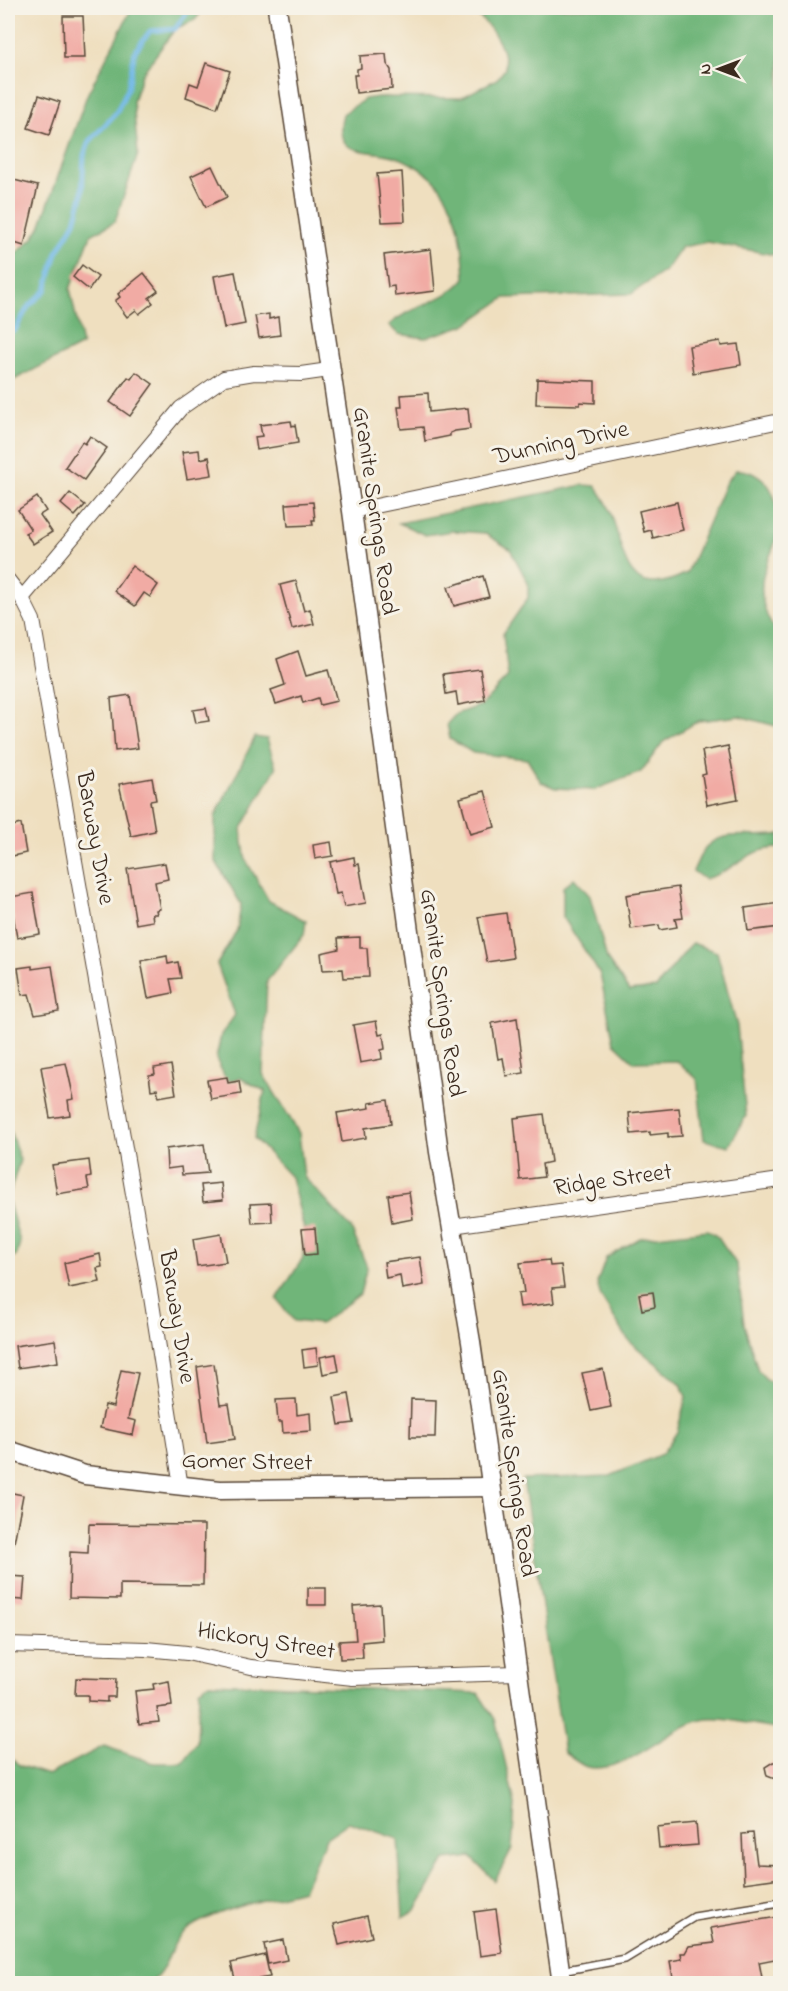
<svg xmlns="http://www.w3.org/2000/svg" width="788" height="1991" viewBox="0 0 788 1991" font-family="'Indie Flower',sans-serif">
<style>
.forest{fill:#6fb579;stroke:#55704c;stroke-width:1.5}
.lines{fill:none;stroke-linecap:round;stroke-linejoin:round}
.stream{stroke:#6eb7e6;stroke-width:5}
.building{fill:#f1aba4}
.lane-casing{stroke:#564536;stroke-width:10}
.street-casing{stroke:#564536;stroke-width:16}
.secondary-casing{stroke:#564536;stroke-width:21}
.lane{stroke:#fff;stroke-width:7}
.street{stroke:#fff;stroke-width:14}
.secondary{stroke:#fff;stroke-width:18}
.labels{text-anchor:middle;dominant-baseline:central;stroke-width:6;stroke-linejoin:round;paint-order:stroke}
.street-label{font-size:24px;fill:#3b2a1e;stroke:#f7f3e8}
</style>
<rect width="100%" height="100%" fill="#f7f3e8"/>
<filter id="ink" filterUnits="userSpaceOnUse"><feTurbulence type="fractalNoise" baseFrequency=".0167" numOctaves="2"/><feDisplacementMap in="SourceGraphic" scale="12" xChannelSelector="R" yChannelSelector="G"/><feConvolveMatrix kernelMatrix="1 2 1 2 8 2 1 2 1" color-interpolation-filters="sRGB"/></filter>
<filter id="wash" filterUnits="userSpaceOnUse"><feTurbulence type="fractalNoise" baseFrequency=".008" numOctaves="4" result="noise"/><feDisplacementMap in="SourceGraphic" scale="24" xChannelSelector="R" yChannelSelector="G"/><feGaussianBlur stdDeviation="1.35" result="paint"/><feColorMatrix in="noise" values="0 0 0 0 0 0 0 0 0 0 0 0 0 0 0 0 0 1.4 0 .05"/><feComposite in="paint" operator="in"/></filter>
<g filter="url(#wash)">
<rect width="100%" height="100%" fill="#efdfbf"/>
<g class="forest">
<polygon points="132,8 205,8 195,20 175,29 142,74 133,101 138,154 115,222 91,235 70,289 82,345 8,383 8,261 33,238 40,227 87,95"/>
<path d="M468,8H780V256L708,242L682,247L666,270L631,294L505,298L465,325L425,338L398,334L389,325C411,305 447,302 465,278C463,245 460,214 440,187C432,175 408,160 394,156C365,148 332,158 343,114L365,99L378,97L461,98L497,79L505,69C506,44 488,22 468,8Z"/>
<path d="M736,470C773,470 782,506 776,538C774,549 767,561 764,572C758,594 765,621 780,636V727L739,716L698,721L663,742L641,772L594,790L555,788L541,782L527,759L473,753L450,739L447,724L456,714L481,705L508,677L503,634L528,598V583L510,549L484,533L453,531L425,535L399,523L583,485L596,486C601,494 607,502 610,510C626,555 624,605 687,573L726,482Z"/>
<polygon points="255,737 267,739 276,768 241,830 246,860 269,901 306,921 304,935 267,981 263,1074 299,1133 304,1177 351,1228 367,1267 360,1294 320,1324 294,1321 277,1299 303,1258 304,1229 291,1177 254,1138 265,1091 240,1078 227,1081 216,1059 221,1035 235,1015 217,964 237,930 241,904 215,860 215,817"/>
<path d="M780,834V848C745,848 733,873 704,879L693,871C697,864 699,856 704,850C719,827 758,840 780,834Z"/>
<polygon points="574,878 590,896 607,959 629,991 656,988 692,943 717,952 737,1026 746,1116 729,1146 704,1140 697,1079 677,1061 634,1062 614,1043 600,974 563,917 563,887"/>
<polygon points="8,1125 20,1160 8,1199 20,1242 17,1255 8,1259"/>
<path d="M708,1230L719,1238L737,1265L744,1324L758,1370L767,1380L780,1385V1728C757,1727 724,1715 702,1720C666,1728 627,1775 587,1767C580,1765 571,1757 564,1753L523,1479L610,1476L662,1454L677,1432L686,1397L681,1384L629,1341L601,1297L597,1283L606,1258L640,1238Z"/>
<path d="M209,1683L478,1693L495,1719L515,1804L512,1848L495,1881L471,1857L445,1860L416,1910L403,1917L398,1839L349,1822L326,1838L303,1890C270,1899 206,1911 182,1934C168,1946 170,1968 150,1983H8V1757L21,1766L48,1775L104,1746L154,1763H182L197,1742L199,1690Z"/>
</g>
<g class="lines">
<polyline class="stream" points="8,333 15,330 28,307 46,290 57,253 75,222 82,196 84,155 89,142 116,113 128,88 135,51 150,31 175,29 190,8"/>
</g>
<g id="blocks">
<g class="building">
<polygon points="63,16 83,16 85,58 64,58"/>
<polygon points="386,54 387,64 391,70 392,89 356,93 354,75 357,75 357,69 361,68 360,56"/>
<polygon points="206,63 230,71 217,108 186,97 190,83 198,86"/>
<polygon points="39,95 60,102 49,135 28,128"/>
<polygon points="212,166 227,197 206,207 191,176"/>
<polygon points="402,172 405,221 382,222 377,174"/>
<polygon points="10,179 38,186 24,246 8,241 8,192"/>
<polygon points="431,249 435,291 395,296 394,286 388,287 384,255"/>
<polygon points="82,265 98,277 89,290 73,277"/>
<polygon points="235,272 245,324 224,328 214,276"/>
<polygon points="144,273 158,291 149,298 153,303 139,314 136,310 127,317 115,301 120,297 118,294"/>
<polygon points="269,314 269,319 278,317 280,335 259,338 255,316"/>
<polygon points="720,341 721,346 738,344 741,365 693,373 689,346"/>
<polygon points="136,372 153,384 130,416 110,402 128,377 131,379"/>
<polygon points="537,379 595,381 595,403 580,402 580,405 536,404"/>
<polygon points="428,393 429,412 468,408 470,429 455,431 450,433 450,436 425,441 423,427 401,429 398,407 402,407 401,395"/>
<polygon points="291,421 292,426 295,425 298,443 257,450 255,437 262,436 260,425"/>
<polygon points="90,436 107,448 84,480 65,467 82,442 85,444"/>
<polygon points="199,450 200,459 209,457 212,475 187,479 182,452"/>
<polygon points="70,493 85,505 75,516 61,504"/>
<polygon points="37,497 46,511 40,515 52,532 33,544 25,533 31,530 18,510"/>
<polygon points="313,502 315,520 312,520 313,525 288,526 286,504"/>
<polygon points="677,502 683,530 653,538 651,530 644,532 639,511"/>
<polygon points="132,566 158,585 150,597 144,593 135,606 114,591"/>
<polygon points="483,576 489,597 454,606 448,587"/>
<polygon points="296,581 304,611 310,609 314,624 292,629 280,585"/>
<polygon points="298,651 306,676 328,670 337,701 320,705 318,698 303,703 301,696 276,704 271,690 285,685 277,659"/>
<polygon points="480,669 485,700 458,705 456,692 446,694 443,674"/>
<polygon points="130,695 138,748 115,751 111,698"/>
<polygon points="206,708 209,721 196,723 193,710"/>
<polygon points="728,746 738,799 707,805 702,775 706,774 702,751"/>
<polygon points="152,778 156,800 150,801 155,831 131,836 119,784"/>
<polygon points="485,791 495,827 470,834 460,798"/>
<polygon points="21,824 26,853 8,857 8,827"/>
<polygon points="331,842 333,856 315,859 313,845"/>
<polygon points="354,857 355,865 359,864 366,903 344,907 341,893 336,894 330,862"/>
<polygon points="165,863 168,879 155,882 160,909 156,910 157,914 152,914 153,921 136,924 127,869"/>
<polygon points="678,887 683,918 675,919 677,927 660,930 659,925 631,929 626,895"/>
<polygon points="33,893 40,934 17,938 10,897"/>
<polygon points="780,903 780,927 748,931 745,908"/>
<polygon points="506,913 513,958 487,962 478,917"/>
<polygon points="360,937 360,948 367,948 369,977 344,978 343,969 323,970 321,953 339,949 338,938"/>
<polygon points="167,956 168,964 178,962 181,978 170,979 173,993 148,998 141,961"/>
<polygon points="32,966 32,969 52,966 59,1011 35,1015 29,994 22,995 18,968"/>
<polygon points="517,1018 524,1073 506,1076 503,1058 498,1059 492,1023"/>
<polygon points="376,1021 379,1035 383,1034 385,1049 381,1050 382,1059 360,1063 353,1025"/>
<polygon points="66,1063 74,1099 68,1100 70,1115 50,1118 41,1067"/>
<polygon points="171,1065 176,1094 159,1097 157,1089 151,1090 149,1075 155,1074 154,1068"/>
<polygon points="227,1077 228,1083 239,1081 241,1094 211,1099 207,1080"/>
<polygon points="388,1100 391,1124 365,1128 366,1138 342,1142 337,1113 370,1108 369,1103"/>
<polygon points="679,1108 682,1136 668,1137 668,1133 650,1135 650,1132 631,1134 629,1113"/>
<polygon points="544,1114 551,1162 542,1164 544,1177 520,1180 514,1118"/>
<polygon points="204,1144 208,1173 182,1175 181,1167 167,1169 166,1149"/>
<polygon points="89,1160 91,1177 87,1178 89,1189 57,1194 52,1165"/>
<polygon points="221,1183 223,1200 203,1202 201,1185"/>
<polygon points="409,1192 413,1219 392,1223 388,1195"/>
<polygon points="271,1203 272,1222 252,1223 250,1204"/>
<polygon points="315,1228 317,1254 305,1255 302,1229"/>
<polygon points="221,1234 226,1262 197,1266 193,1239"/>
<polygon points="100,1254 102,1267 97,1268 100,1282 69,1288 64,1263"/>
<polygon points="420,1257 424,1285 402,1289 400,1275 386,1278 384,1262"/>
<polygon points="549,1260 550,1266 561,1265 564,1287 552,1288 554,1303 520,1307 518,1294 524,1293 520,1263"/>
<polygon points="653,1292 655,1307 642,1310 639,1294"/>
<polygon points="55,1340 58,1362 18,1368 15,1346"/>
<polygon points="316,1348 318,1365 304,1367 302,1350"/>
<polygon points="336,1354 339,1371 323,1374 320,1357"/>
<polygon points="214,1364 220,1405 229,1404 235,1439 207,1443 197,1367"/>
<polygon points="603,1369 611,1407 591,1411 582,1373"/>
<polygon points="121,1370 138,1373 128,1419 136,1421 133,1435 100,1428 105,1405 113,1407"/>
<polygon points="349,1394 354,1423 339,1425 334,1397"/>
<polygon points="296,1399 297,1415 310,1413 311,1431 283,1433 282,1422 278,1422 276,1400"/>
<polygon points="411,1399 436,1400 435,1437 410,1437"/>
<polygon points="8,1492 23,1495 14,1543 8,1542"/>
<polygon points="89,1524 204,1525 203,1585 120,1584 120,1599 69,1598 70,1552 88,1553"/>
<polygon points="8,1576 25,1577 23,1600 8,1599"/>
<rect x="308" y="1588" width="18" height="17"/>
<polygon points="380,1604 382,1640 362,1642 363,1658 340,1659 339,1641 356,1640 353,1606"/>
<polygon points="76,1678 116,1679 115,1697 107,1697 107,1702 88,1701 88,1695 75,1695"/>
<polygon points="169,1681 172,1706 157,1708 159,1722 139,1724 135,1691 154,1689 153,1684"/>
<polygon points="773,1762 780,1762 780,1781 767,1776 765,1767"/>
<polygon points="696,1823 698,1845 659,1848 657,1827"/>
<polygon points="753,1833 757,1864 780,1865 780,1878 744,1883 742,1834"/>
<polygon points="496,1909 502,1953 480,1956 474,1912"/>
<polygon points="367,1916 372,1937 339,1945 334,1924"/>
<polygon points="777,1917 780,1958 759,1962 763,1983 674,1983 670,1961 682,1959 681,1953 685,1953 689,1946 714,1943 711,1928"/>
<polygon points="283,1940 287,1960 268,1964 264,1944"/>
<polygon points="265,1955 270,1977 236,1983 231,1963"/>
</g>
</g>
</g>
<g filter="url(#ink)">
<use href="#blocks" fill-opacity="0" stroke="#564536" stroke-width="1.5"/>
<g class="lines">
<g class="lane-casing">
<polyline id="lane" points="561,1971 625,1959 694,1917 780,1903"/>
</g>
<g class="street-casing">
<g id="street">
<polyline points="352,511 780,421"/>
<polyline points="8,580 22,598"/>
<polyline points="452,1226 780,1180"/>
<polyline points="181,1487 151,1297 33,620 22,598 181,408 224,378 254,373 301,374 329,370"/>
<polyline points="8,1645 146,1649 187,1653 251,1667 353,1678 518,1673"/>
</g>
</g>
<g class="secondary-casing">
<g id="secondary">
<polyline points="277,8 352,511 439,1152 471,1342 562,1984"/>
<polyline points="8,1450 85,1475 220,1490 490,1487"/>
</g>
</g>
<use href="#lane" class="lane"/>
<use href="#street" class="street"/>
<use href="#secondary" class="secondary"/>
</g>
</g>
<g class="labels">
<g class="street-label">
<text transform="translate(561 444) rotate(-12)">Dunning Drive</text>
<text transform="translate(374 511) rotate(82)">Granite Springs Road</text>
<text transform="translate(94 838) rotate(80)">Barway Drive</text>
<text transform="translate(441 993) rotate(82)">Granite Springs Road</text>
<text transform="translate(613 1181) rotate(-8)">Ridge Street</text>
<text transform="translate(176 1317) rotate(81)">Barway Drive</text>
<text transform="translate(247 1463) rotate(1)">Gomer Street</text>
<text transform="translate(513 1473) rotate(82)">Granite Springs Road</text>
<text transform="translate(266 1642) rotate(9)">Hickory Street</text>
</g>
</g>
<rect width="788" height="1991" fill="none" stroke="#f7f3e8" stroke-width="30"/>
<g transform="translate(719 69) rotate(270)" stroke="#f7f3e8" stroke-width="4.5" paint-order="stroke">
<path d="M0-4.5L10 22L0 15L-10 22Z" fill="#3b2a1e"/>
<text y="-9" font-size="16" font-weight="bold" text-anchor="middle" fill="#3b2a1e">N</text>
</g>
</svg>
